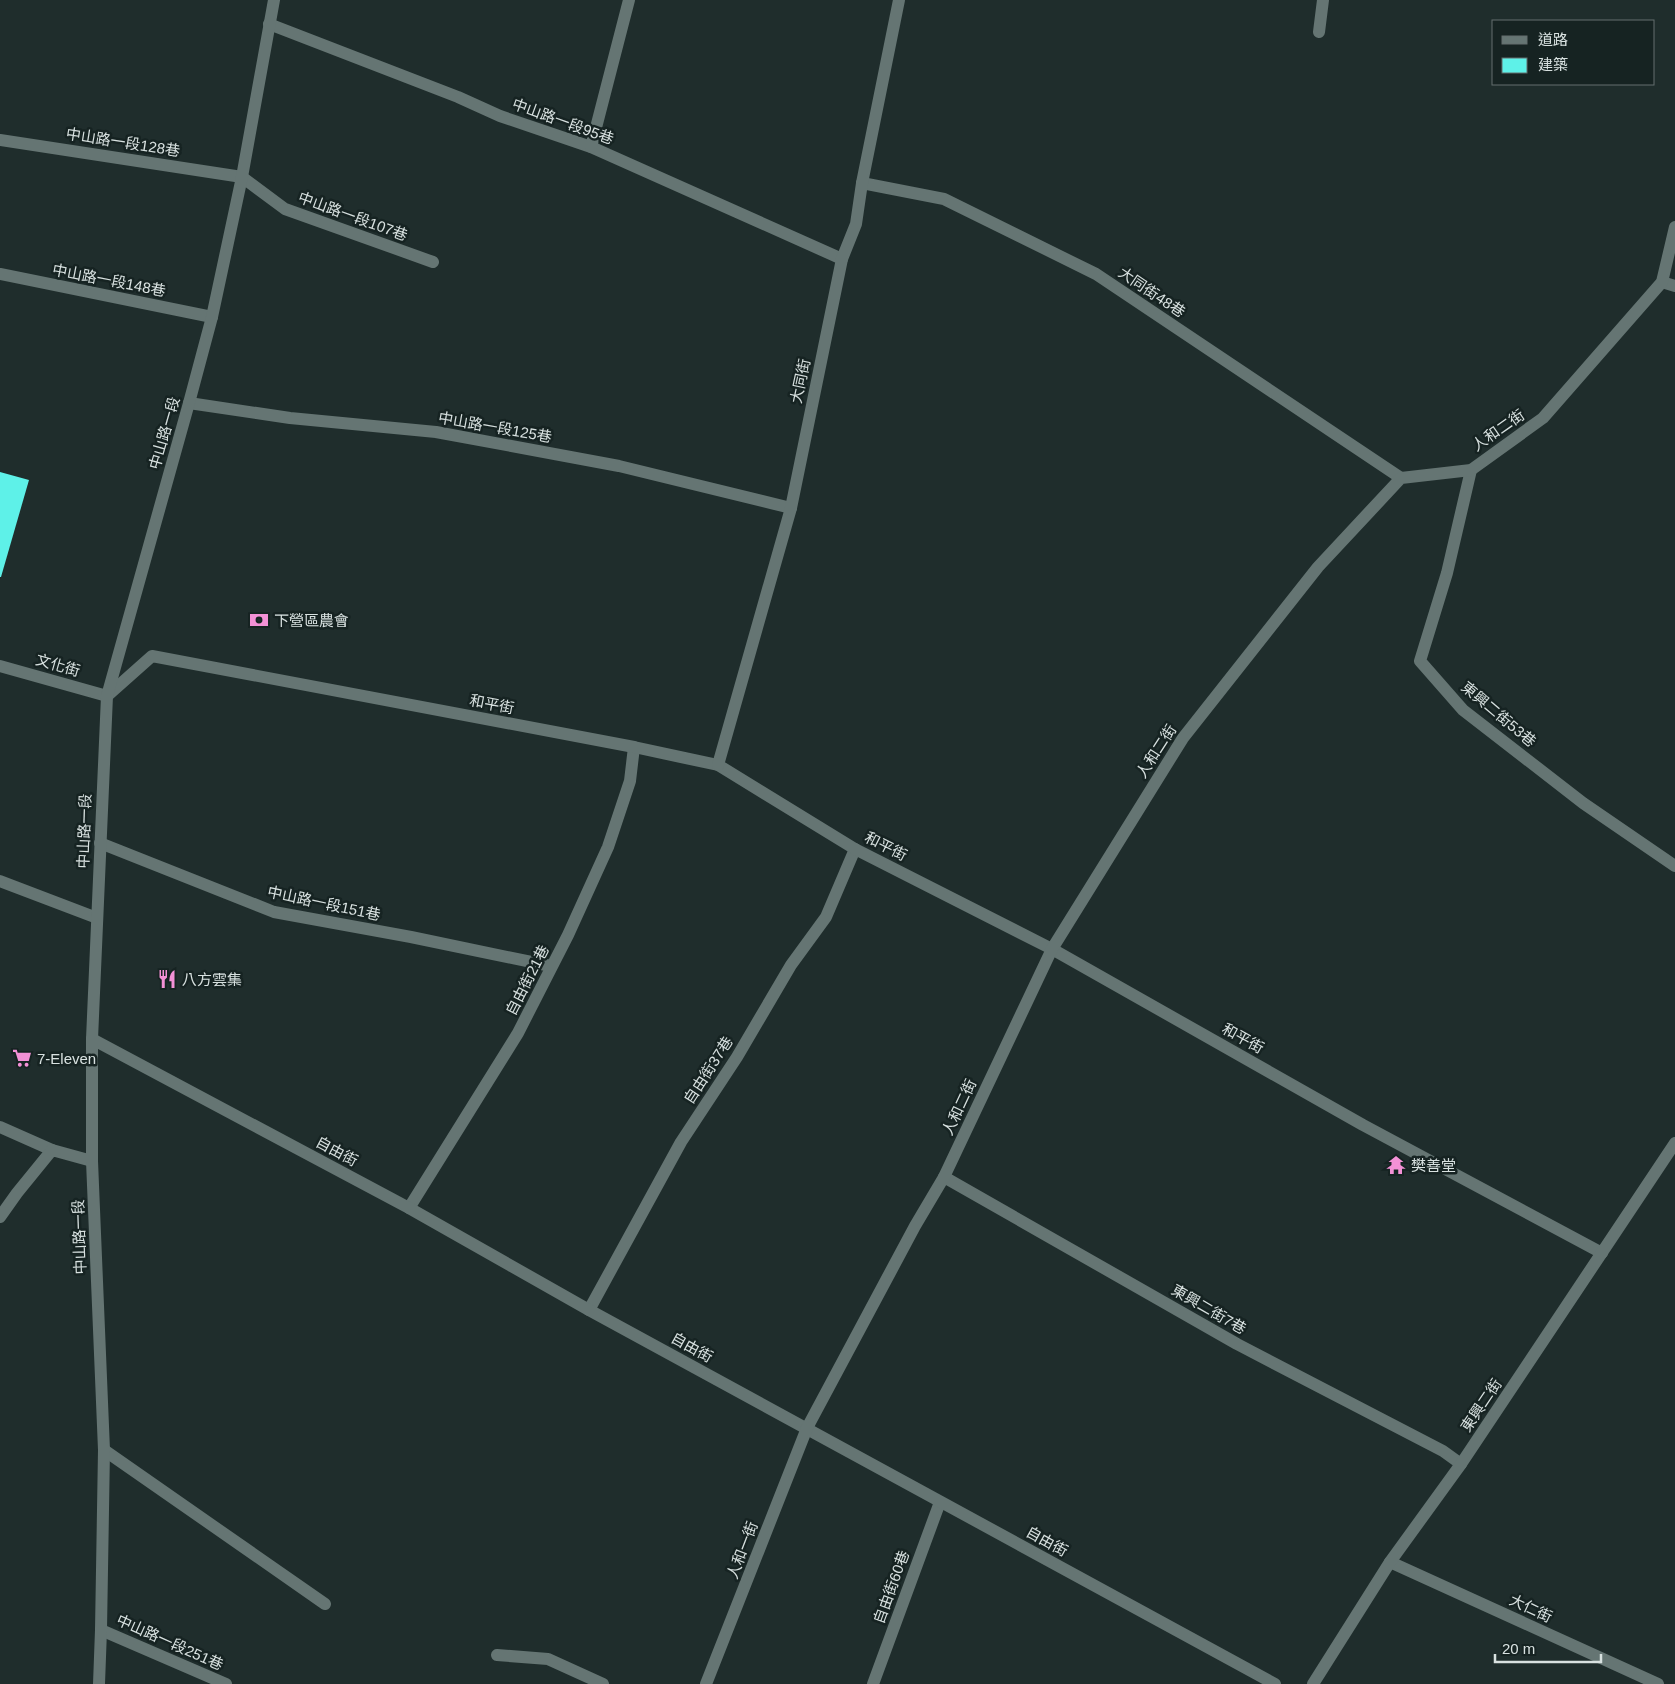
<svg xmlns="http://www.w3.org/2000/svg" width="1675" height="1684" viewBox="0 0 1675 1684" font-family="Arial,'Noto Sans TC',sans-serif">
<style>
.building{fill:#5ef1e8}
.lines{fill:none;stroke-linecap:round;stroke-linejoin:round}
.lane{stroke:#657573;stroke-width:12}
.street{stroke:#657573;stroke-width:12}
.labels{text-anchor:middle;dominant-baseline:central;stroke-width:5;stroke-linejoin:round;paint-order:stroke}
.street-label{font-size:15px;fill:#d8e1e0;stroke:#162322}
.poi-label{font-size:15px;fill:#d8e1e0;stroke:#162322;text-anchor:start}
</style>
<rect width="100%" height="100%" fill="#1f2d2c"/>
<polygon class="building" points="0,472 29,480 1,577 0,577"/>
<g class="lines">
<g class="lane">
<polyline points="269,24 458,97 500,116 591,147 842,259"/>
<polyline points="1319,32 1323,0"/>
<polyline points="0,140 242,177 285,209 433,262"/>
<polyline points="591,147 629,0"/>
<polyline points="862,183 944,199 1096,274 1401,478"/>
<polyline points="0,274 212,317"/>
<polyline points="1662,282 1675,286"/>
<polyline points="189,403 290,418 436,432 619,466 791,508"/>
<polyline points="1471,470 1447,573 1420,661 1463,710 1583,803 1675,866"/>
<polyline points="100,843 274,912 411,937 551,966"/>
<polyline points="0,881 97,918"/>
<polyline points="0,1127 52,1150"/>
<polyline points="944,1177 1237,1344 1443,1451 1461,1464"/>
<polyline points="409,1208 518,1033 568,935 608,847 630,781 634,747"/>
<polyline points="589,1310 681,1142 737,1057 791,965 826,917 855,849"/>
<polyline points="104,1450 325,1604"/>
<polyline points="1390,1562 1658,1684"/>
<polyline points="101,1630 226,1684"/>
<polyline points="497,1655 548,1659 603,1684"/>
<polyline points="873,1684 940,1502"/>
</g>
<g class="street">
<polyline points="0,666 107,696"/>
<polyline points="107,696 152,656 634,747 718,765 855,849 1052,949 1363,1125 1602,1253"/>
<polyline points="718,765 791,508 842,259 856,224 862,183 899,0"/>
<polyline points="92,1039 409,1208 589,1310 1275,1684"/>
<polyline points="0,1217 17,1193 52,1150 92,1161"/>
<polyline points="99,1684 101,1630 104,1450 92,1161 92,1039 107,696 189,403 212,317 242,177 274,0"/>
<polyline points="706,1684 807,1428 915,1226 944,1177 1052,949 1183,738 1318,567 1401,478 1471,470 1543,418 1662,282 1675,227"/>
<polyline points="1313,1684 1390,1562 1461,1464 1675,1143"/>
</g>
</g>
<defs>
<g id="bank-bare" transform="scale(1.5)"><path d="M-6-4H6V4H-6ZM0-2.3a2.3 2.3 0 1 0 0 4.6a2.3 2.3 0 1 0 0-4.6Z" fill="#f391d6" stroke="#162322" stroke-width="2.5" paint-order="stroke"/></g>
<g id="restaurant-bare" transform="scale(1.5)"><path d="M-5-6h1v4h1v-4h1v4h1v-4h1v5L-1.5 .5V6h-2V.5L-5-1ZM5-6V6H3V1.5H1.5Q1.5-4 5-6Z" fill="#f391d6" stroke="#162322" stroke-width="2.5" paint-order="stroke"/></g>
<g id="supermarket-bare" transform="scale(1.5)"><path d="M-6-5.5h2.5l.6 2H6L4.5 2H-2.5L-4.4-4H-6ZM-1.5 3.2a1.3 1.3 0 1 0 .1 0ZM3 3.2a1.3 1.3 0 1 0 .1 0Z" fill="#f391d6" stroke="#162322" stroke-width="2.5" paint-order="stroke"/></g>
<g id="temple-bare" transform="scale(1.5)"><path d="M0-6L5-2H3V0L6.5 2.5H4V6H1.5V3h-3V6H-4V2.5H-6.5L-3 0V-2H-5Z" fill="#f391d6" stroke="#162322" stroke-width="2.5" paint-order="stroke"/></g>
</defs>
<g fill-rule="evenodd">
<use href="#bank-bare" x="259" y="620"/>
<use href="#restaurant-bare" x="167" y="979"/>
<use href="#supermarket-bare" x="22" y="1058"/>
<use href="#temple-bare" x="1396" y="1165"/>
</g>
<g class="labels">
<g class="street-label">
<text transform="translate(563 121) rotate(20)">中山路一段95巷</text>
<text transform="translate(123 142) rotate(9)">中山路一段128巷</text>
<text transform="translate(353 216) rotate(20)">中山路一段107巷</text>
<text transform="translate(109 280) rotate(11)">中山路一段148巷</text>
<text transform="translate(1152 292) rotate(34)">大同街48巷</text>
<text transform="translate(800 381) rotate(-78)">大同街</text>
<text transform="translate(495 427) rotate(10)">中山路一段125巷</text>
<text transform="translate(1498 430) rotate(-35)">人和二街</text>
<text transform="translate(164 433) rotate(-74)">中山路一段</text>
<text transform="translate(58 665) rotate(16)">文化街</text>
<text transform="translate(492 704) rotate(11)">和平街</text>
<text transform="translate(1499 714) rotate(40)">東興二街53巷</text>
<text transform="translate(1156 751) rotate(-57)">人和二街</text>
<text transform="translate(84 831) rotate(-88)">中山路一段</text>
<text transform="translate(886 846) rotate(27)">和平街</text>
<text transform="translate(324 903) rotate(12)">中山路一段151巷</text>
<text transform="translate(527 980) rotate(-63)">自由街21巷</text>
<text transform="translate(1243 1038) rotate(29)">和平街</text>
<text transform="translate(708 1070) rotate(-57)">自由街37巷</text>
<text transform="translate(959 1107) rotate(-65)">人和二街</text>
<text transform="translate(337 1151) rotate(28)">自由街</text>
<text transform="translate(79 1237) rotate(-92)">中山路一段</text>
<text transform="translate(1209 1309) rotate(30)">東興二街7巷</text>
<text transform="translate(692 1347) rotate(29)">自由街</text>
<text transform="translate(1481 1405) rotate(-56)">東興二街</text>
<text transform="translate(1047 1541) rotate(29)">自由街</text>
<text transform="translate(742 1550) rotate(-69)">人和一街</text>
<text transform="translate(891 1587) rotate(-70)">自由街60巷</text>
<text transform="translate(1531 1608) rotate(25)">大仁街</text>
<text transform="translate(170 1642) rotate(24)">中山路一段251巷</text>
</g>
<g class="poi-label">
<text x="274" y="620">下營區農會</text>
<text x="182" y="979">八方雲集</text>
<text x="37" y="1058">7-Eleven</text>
<text x="1411" y="1165">樊善堂</text>
</g>
</g>
<rect x="1492" y="20" width="162" height="65" fill="#162322" stroke="#646f6e"/>
<rect x="1502" y="36" width="25" height="8" fill="#657573" stroke="#646f6e"/>
<text x="1538" y="45" font-size="15" fill="#d8e1e0">道路</text>
<rect x="1502" y="58" width="25" height="15" fill="#5ef1e8" stroke="#646f6e"/>
<text x="1538" y="70" font-size="15" fill="#d8e1e0">建築</text>
<path d="M1495 1654v8h106v-8" fill="none" stroke="#d8e1e0" stroke-width="2.5"/>
<text x="1502" y="1654" font-size="15" fill="#d8e1e0" stroke="#162322" stroke-width="4" paint-order="stroke">20 m</text>
</svg>
